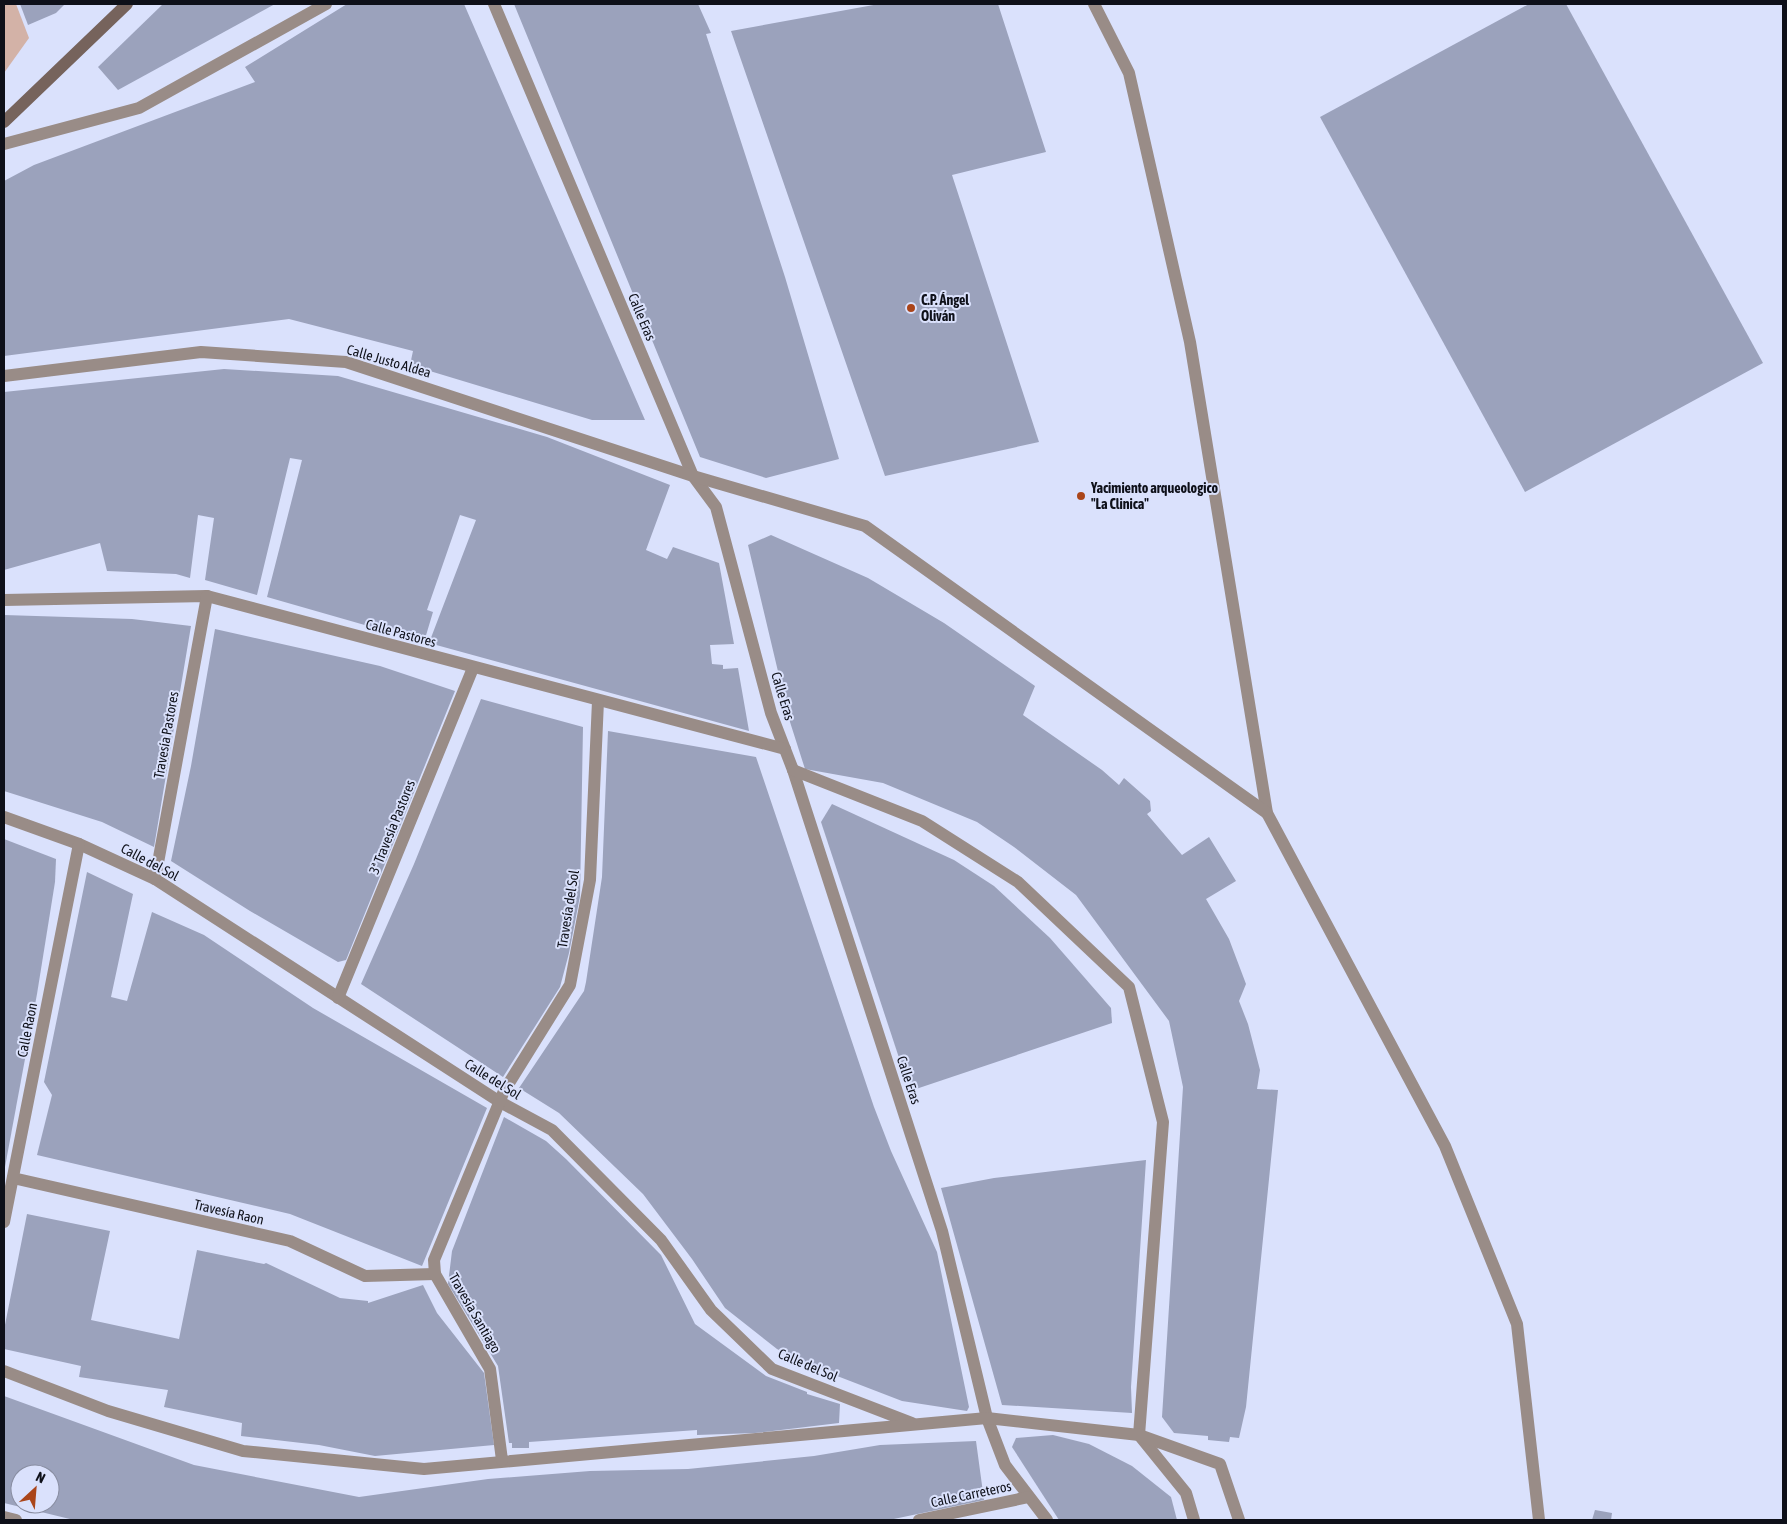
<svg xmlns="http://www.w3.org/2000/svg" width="1787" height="1524" viewBox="0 0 1787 1524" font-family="'Asap Condensed',sans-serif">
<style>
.green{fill:#d3b2a7}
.building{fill:#9ba2bc;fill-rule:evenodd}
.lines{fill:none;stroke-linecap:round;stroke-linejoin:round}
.street{stroke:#998c87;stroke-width:12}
.secondary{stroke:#76635c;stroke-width:12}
.poi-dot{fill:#aa451a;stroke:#dae1fc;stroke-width:2}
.labels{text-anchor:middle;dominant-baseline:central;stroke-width:4;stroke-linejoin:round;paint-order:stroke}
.poi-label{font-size:14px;font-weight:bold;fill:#0e1019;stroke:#dae1fc;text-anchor:start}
.street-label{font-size:14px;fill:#0e1019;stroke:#dae1fc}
</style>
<rect width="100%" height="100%" fill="#dae1fc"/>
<polygon class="green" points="4,4 16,4 29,38 4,73"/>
<g class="building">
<polygon points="20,4 65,4 56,13 28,25"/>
<polygon points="163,4 275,4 118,90 98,67"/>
<polygon points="347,4 464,4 645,420 592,420 410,365 413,351 289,319 4,356 4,181 34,165 255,82 245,67"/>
<polygon points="514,4 698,4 711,33 706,34 785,277 839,459 766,478 700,457"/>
<polygon points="879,4 998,4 1046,152 952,175 1039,442 885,476 731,31"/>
<polygon points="1529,4 1566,4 1763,363 1525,492 1320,117"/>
<polygon points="224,369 338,376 547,437 670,485 646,550 667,559 673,547 719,563 734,644 710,645 712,664 723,665 723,669 738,668 749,731 429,643 476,520 460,515 427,610 433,612 424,642 267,597 302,460 290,458 257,595 205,580 214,518 198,515 190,578 176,574 107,571 100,543 4,570 4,392"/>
<polygon points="771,535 868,578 944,623 1035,686 1023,715 1102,770 1119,785 1124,778 1150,801 1151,811 1147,814 1182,855 1209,837 1236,881 1206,899 1229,939 1246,984 1239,1001 1248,1024 1260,1070 1257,1089 1278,1090 1246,1407 1239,1438 1230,1437 1229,1442 1208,1440 1208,1436 1174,1433 1162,1417 1183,1087 1169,1021 1076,895 1014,847 977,822 883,783 805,769 790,722 748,545"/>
<polygon points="4,615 132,619 191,626 154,847 102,822 4,791"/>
<polygon points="215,629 380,666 455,691 346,960 338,962 250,911 171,861 191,766"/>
<polygon points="481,699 583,727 580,896 569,953 560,987 503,1077 361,984 414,864"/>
<polygon points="608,731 756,757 874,1107 891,1151 937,1252 969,1407 967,1411 902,1401 806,1364 777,1349 725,1308 692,1259 643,1194 559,1113 519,1088 584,991 586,982 602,877"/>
<polygon points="832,804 954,860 994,886 1050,938 1111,1008 1112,1023 910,1091 821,822"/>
<polygon points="4,839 56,859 55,882 37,994 5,1167"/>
<polygon points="87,872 133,894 111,997 127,1001 152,912 204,935 313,1008 487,1108 422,1266 290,1214 37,1155 52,1095 44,1082"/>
<polygon points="504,1117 546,1141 566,1159 661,1255 695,1324 766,1376 807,1392 807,1394 840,1404 839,1423 755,1433 697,1435 697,1430 529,1442 529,1448 512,1448 512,1443 509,1443 498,1366 448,1284 452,1251"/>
<polygon points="1146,1160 1131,1387 1132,1413 1002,1405 941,1188 994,1178"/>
<polygon points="27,1214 110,1231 91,1320 179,1339 197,1250 264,1264 266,1263 340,1298 368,1301 368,1303 423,1285 437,1313 484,1373 494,1445 375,1456 319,1445 241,1436 242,1423 164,1407 168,1390 79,1377 81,1366 4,1349 4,1330"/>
<path d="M4,1396L194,1465L359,1497L488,1479L590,1471L688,1469L814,1456L880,1445L976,1441L984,1500L889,1520H74L4,1503ZM20,1474H50V1504H20Z"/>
<polygon points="1053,1435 1089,1444 1132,1466 1171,1497 1177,1520 1059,1520 1012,1447 1016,1438"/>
<polygon points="1595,1510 1612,1513 1611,1520 1592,1520"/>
</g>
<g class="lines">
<g class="street">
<polyline points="494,4 693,476 716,507 771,713 793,770 942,1231 987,1418 1005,1465 1047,1520"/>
<polyline points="1094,4 1129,73 1190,342 1267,813 1445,1146 1517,1324 1539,1520"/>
<polyline points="4,144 139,108 326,4"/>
<polyline points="4,376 201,352 346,362 693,476 865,526 1267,813"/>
<polyline points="4,600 207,596 785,749"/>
<polyline points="793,770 922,821 1018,882 1129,987 1163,1122 1139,1435 1186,1493 1194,1520"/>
<polyline points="4,817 79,844 155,879 500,1102 552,1130 661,1240 711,1310 772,1369 912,1423"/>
<polyline points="155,879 207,596"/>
<polyline points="338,998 473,668"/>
<polyline points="13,1178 290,1241 365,1276 435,1274"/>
<polyline points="4,1222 79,844"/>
<polyline points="4,1371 108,1411 243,1451 424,1469 987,1418 1139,1435 1220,1464 1239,1520"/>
<polyline points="502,1460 490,1369 435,1274 434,1260 504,1091 570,985 590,880 598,701"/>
<polyline points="4,1517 16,1520"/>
<polyline points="919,1520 1029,1497"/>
</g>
<polyline class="secondary" points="4,122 127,4"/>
</g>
<g class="poi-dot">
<circle cx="911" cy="308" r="5"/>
<circle cx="1081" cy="496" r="5"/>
</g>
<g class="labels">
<g class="poi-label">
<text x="921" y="300">C.P. Ángel<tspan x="921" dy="16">Oliván</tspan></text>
<text x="1091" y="488">Yacimiento arqueologico<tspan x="1091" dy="16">"La Clinica"</tspan></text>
</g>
<g class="street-label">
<text transform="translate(642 317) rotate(67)">Calle Eras</text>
<text transform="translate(389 361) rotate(16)">Calle Justo Aldea</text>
<text transform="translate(401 633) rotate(15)">Calle Pastores</text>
<text transform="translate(783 696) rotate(73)">Calle Eras</text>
<text transform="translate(166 735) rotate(-80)">Travesía Pastores</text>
<text transform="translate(392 827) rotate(-68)">3ª Travesía Pastores</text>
<text transform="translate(150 862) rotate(28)">Calle del Sol</text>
<text transform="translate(568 909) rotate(-81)">Travesía del Sol</text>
<text transform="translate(27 1030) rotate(-79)">Calle Raon</text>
<text transform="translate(493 1079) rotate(32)">Calle del Sol</text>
<text transform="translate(909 1080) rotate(72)">Calle Eras</text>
<text transform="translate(229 1212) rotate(13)">Travesía Raon</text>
<text transform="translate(475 1313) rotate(60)">Travesía Santiago</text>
<text transform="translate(808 1365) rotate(23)">Calle del Sol</text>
<text transform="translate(971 1494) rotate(-12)">Calle Carreteros</text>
</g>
</g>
<rect width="1787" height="1524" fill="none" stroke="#0e1019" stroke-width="10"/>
<g transform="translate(35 1489) rotate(26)"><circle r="24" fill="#dae1fc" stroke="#888da1"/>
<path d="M0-4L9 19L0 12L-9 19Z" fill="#aa451a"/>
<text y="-8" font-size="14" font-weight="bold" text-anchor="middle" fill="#0e1019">N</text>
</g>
</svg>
